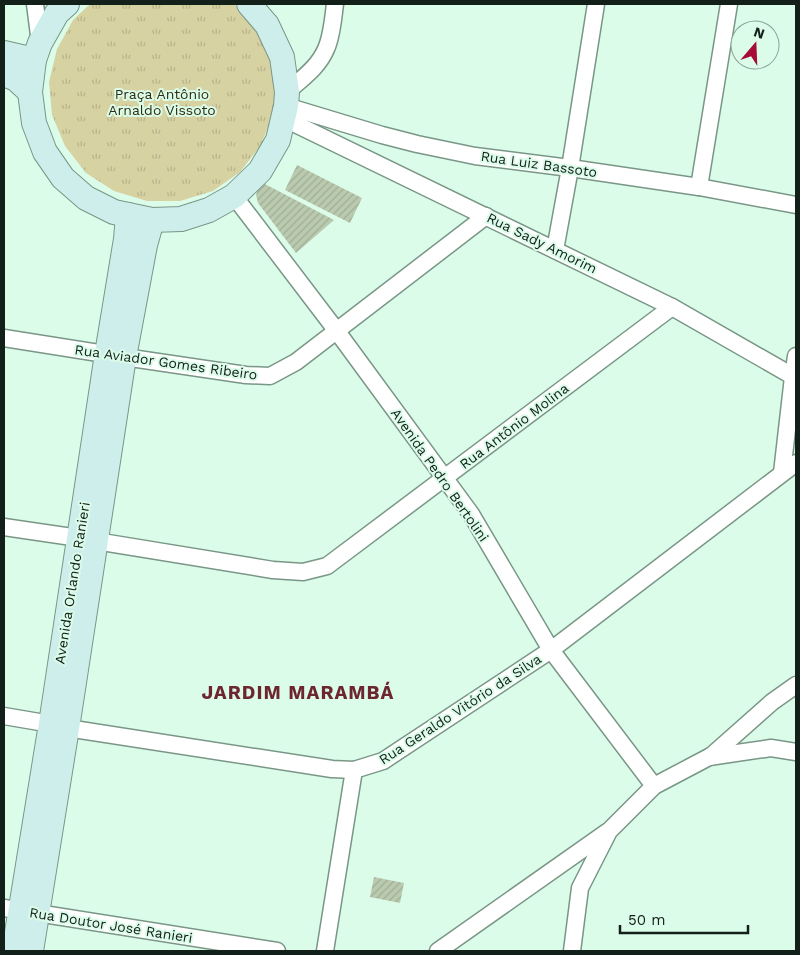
<svg xmlns="http://www.w3.org/2000/svg" width="800" height="955" viewBox="0 0 800 955" font-family="'Work Sans',sans-serif">
<style>
.grass{fill:url(#grass-tufts)}
.building{fill:url(#building-hatch)}
.lines{fill:none;stroke-linecap:round;stroke-linejoin:round}
.minor-casing{stroke:#799686;stroke-width:19}
.secondary-casing{stroke:#799686;stroke-width:26}
.minor{stroke:#fff;stroke-width:16}
.secondary{stroke:#ceeeec;stroke-width:24}
.labels{text-anchor:middle;dominant-baseline:central;stroke-width:4;stroke-linejoin:round;paint-order:stroke}
.park-label{font-size:14px;fill:#302d11;stroke:#dcfcea}
.street-label{font-size:14px;fill:#131f19;stroke:#dcfcea}
.district-label{font-size:19px;font-weight:bold;letter-spacing:1px;fill:#6d262f;stroke:#dcfcea}
</style>
<defs>
<pattern id="grass-tufts" width="24" height="20" patternUnits="userSpaceOnUse" patternTransform="scale(1.25)"><rect width="24" height="20" fill="#d7d2a2"/><path d="M3 7l-1-3M5 7V3M7 7l1-3M15 17l-1-3M17 17v-4M19 17l1-3" fill="none" stroke="#b8b48b"/></pattern>
<pattern id="building-hatch" width="6" height="6" patternUnits="userSpaceOnUse" patternTransform="scale(1.25)"><rect width="6" height="6" fill="#bacaaf"/><path d="M-1 1l2-2M0 6l6-6M5 7l2-2" fill="none" stroke="#9fad96"/></pattern>
</defs>
<rect width="100%" height="100%" fill="#dcfcea"/>
<polygon class="grass" points="90,4 234,4 250,19 268,48 275,80 273,114 261,145 240,172 213,191 180,201 147,201 114,191 86,173 65,146 52,115 49,82 57,49 73,20"/>
<g class="building">
<polygon points="297,165 362,198 350,223 285,190"/>
<polygon points="261,182 334,220 296,253 258,203 256,195 258,188"/>
<polygon points="374,877 404,883 400,903 370,897"/>
</g>
<g class="lines">
<g class="minor-casing">
<g id="minor">
<polyline points="35,4 40,43"/>
<path d="M287,92C301,79 318,68 326,49C332,36 333,19 335,4"/>
<polyline points="286,106 382,135 417,144 475,156 570,168 699,187 796,205"/>
<polyline points="283,118 672,307 796,378"/>
<polyline points="699,187 729,4"/>
<polyline points="234,196 336,330 471,514 551,650 654,786"/>
<polyline points="555,250 570,168 596,4"/>
<polyline points="4,338 124,357 246,375 270,376 296,362 486,216"/>
<polyline points="782,473 793,377 796,356"/>
<polyline points="4,527 79,538"/>
<polyline points="96,541 273,570 303,572 327,566 672,307"/>
<polyline points="4,716 51,724 67,728 332,769 354,770 383,761 551,650 796,463"/>
<polyline points="710,757 772,702 796,685"/>
<polyline points="4,908 37,913 277,951"/>
<polyline points="325,951 354,770"/>
<polyline points="438,951 607,832"/>
<polyline points="572,951 580,888 609,831 654,786 709,757 771,748 796,752"/>
</g>
</g>
<g class="secondary-casing">
<g id="secondary">
<polyline points="67,4 57,13 40,43 34,60 30,92 34,123 45,152 63,178 86,198 114,212 152,220 181,219 209,210 234,196 260,171 278,140 286,106 287,92 282,57 267,25 249,4"/>
<polyline points="4,53 34,60"/>
<polyline points="4,74 16,79 30,92"/>
<polyline points="14,951 51,724 107,354 126,239 128,215"/>
<polyline points="31,951 67,728 124,357 145,245 152,220"/>
</g>
</g>
<use href="#minor" class="minor"/>
<use href="#secondary" class="secondary"/>
</g>
<g class="labels">
<g class="park-label">
<text x="162" y="94">Praça Antônio<tspan x="162" dy="16">Arnaldo Vissoto</tspan></text>
</g>
<g class="street-label">
<text transform="translate(539 164) rotate(8)">Rua Luiz Bassoto</text>
<text transform="translate(542 243) rotate(26)">Rua Sady Amorim</text>
<text transform="translate(166 362) rotate(8)">Rua Aviador Gomes Ribeiro</text>
<text transform="translate(514 426) rotate(-37)">Rua Antônio Molina</text>
<text transform="translate(440 475) rotate(55)">Avenida Pedro Bertolini</text>
<text transform="translate(72 583) rotate(-81)">Avenida Orlando Ranieri</text>
<text transform="translate(460 709) rotate(-33)">Rua Geraldo Vitório da Silva</text>
<text transform="translate(111 925) rotate(9)">Rua Doutor José Ranieri</text>
</g>
<g class="district-label">
<text x="298" y="692">JARDIM MARAMBÁ</text>
</g>
</g>
<rect width="800" height="955" fill="none" stroke="#131f19" stroke-width="10"/>
<g transform="translate(755 45) rotate(19)"><circle r="24" fill="#dcfcea" stroke="#8ca496"/>
<path d="M0-4L9 19L0 12L-9 19Z" fill="#a60c35"/>
<text y="-8" font-size="14" font-weight="bold" text-anchor="middle" fill="#131f19">N</text>
</g>
<path d="M620 925v8h128v-8" fill="none" stroke="#131f19" stroke-width="2.5"/>
<text x="628" y="925" font-size="15" fill="#131f19" stroke="#dcfcea" stroke-width="4" paint-order="stroke">50 m</text>
</svg>
